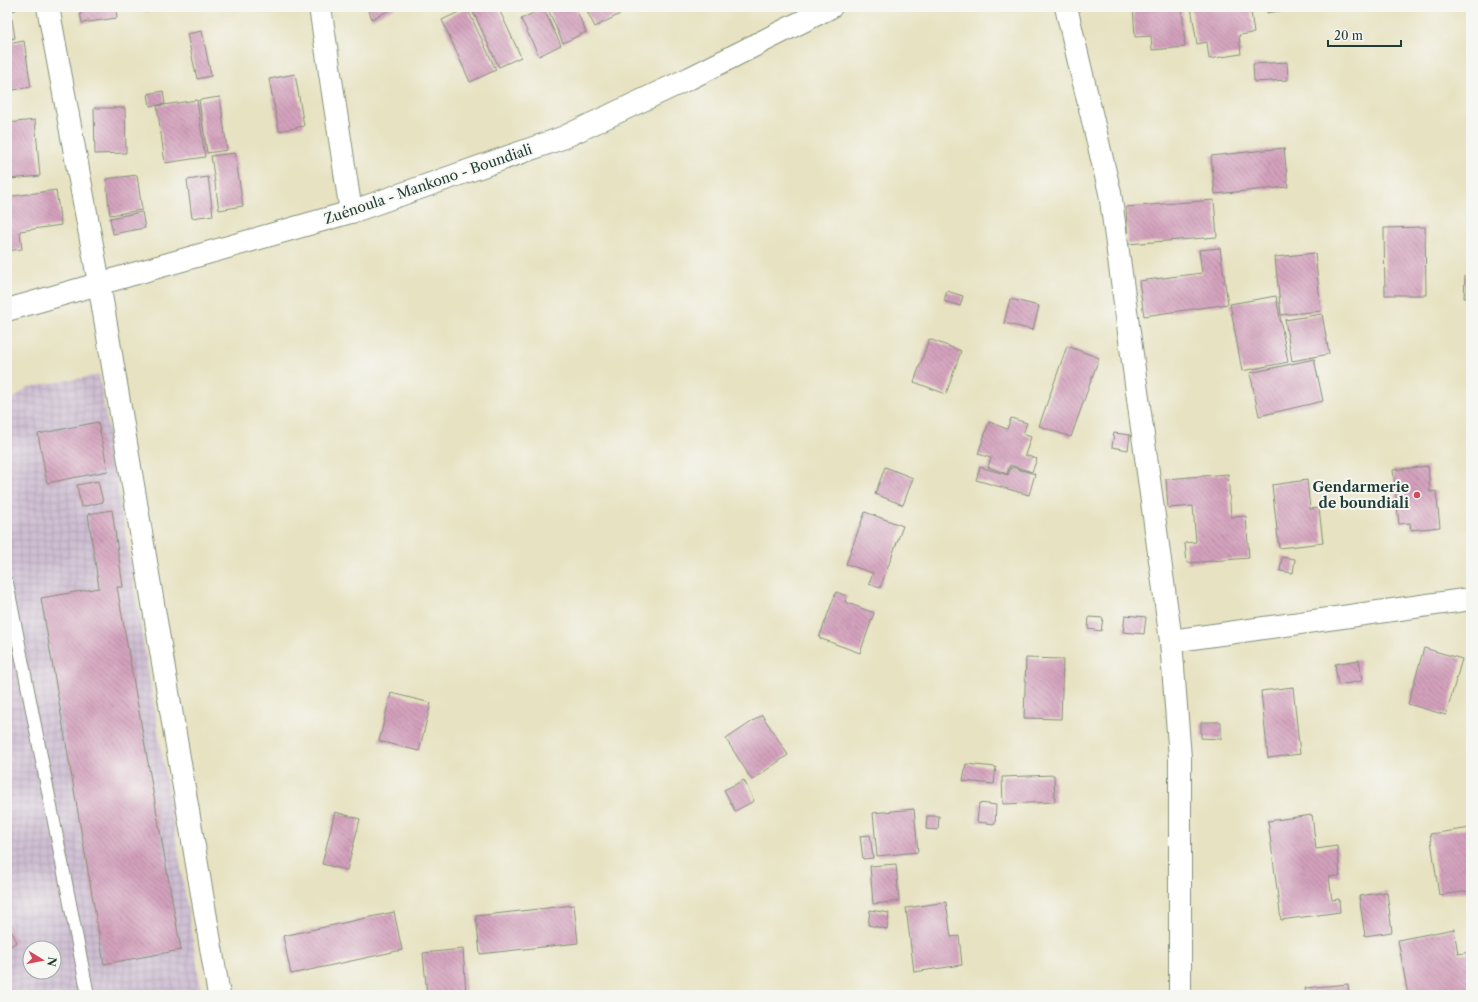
<svg xmlns="http://www.w3.org/2000/svg" width="1478" height="1002" viewBox="0 0 1478 1002" font-family="'Libre Caslon Text',serif">
<style>
.industrial{fill:url(#industrial-grid);fill-rule:evenodd}
.building{fill:url(#building-back-hatch)}
.lines{fill:none;stroke-linecap:round;stroke-linejoin:round}
.lane-casing{stroke:#83907a;stroke-width:14}
.street-casing{stroke:#83907a;stroke-width:24}
.secondary-casing{stroke:#83907a;stroke-width:24}
.lane{stroke:#fff;stroke-width:12}
.street{stroke:#fff;stroke-width:22}
.secondary{stroke:#fff;stroke-width:22}
.poi-dot{fill:#d1495b;stroke:#f6f6f2;stroke-width:1.5}
.labels{text-anchor:middle;dominant-baseline:central;stroke-width:4;stroke-linejoin:round;paint-order:stroke}
.street-label{font-size:14px;fill:#1f3d34;stroke:#f6f6f2}
.poi-label{font-size:14px;font-weight:bold;fill:#1f3d34;stroke:#f6f6f2;text-anchor:end}
</style>
<defs>
<pattern id="industrial-grid" width="8" height="8" patternUnits="userSpaceOnUse"><rect width="8" height="8" fill="#cebed2"/><path d="M0 4h8M4 0v8" fill="none" stroke="#b0a4b5"/></pattern>
<pattern id="building-back-hatch" width="6" height="6" patternUnits="userSpaceOnUse"><rect width="6" height="6" fill="#d3a0bc"/><path d="M-1 5l2 2M0 0l6 6M5-1l2 2" fill="none" stroke="#ab849a"/></pattern>
</defs>
<rect width="100%" height="100%" fill="#f6f6f2"/>
<filter id="ink" filterUnits="userSpaceOnUse"><feTurbulence type="fractalNoise" baseFrequency=".025" numOctaves="2"/><feDisplacementMap in="SourceGraphic" scale="8" xChannelSelector="R" yChannelSelector="G"/><feConvolveMatrix kernelMatrix="1 2 1 2 8 2 1 2 1" color-interpolation-filters="sRGB"/></filter>
<filter id="wash" filterUnits="userSpaceOnUse"><feTurbulence type="fractalNoise" baseFrequency=".012" numOctaves="4" result="noise"/><feDisplacementMap in="SourceGraphic" scale="16" xChannelSelector="R" yChannelSelector="G"/><feGaussianBlur stdDeviation="0.9" result="paint"/><feColorMatrix in="noise" values="0 0 0 0 0 0 0 0 0 0 0 0 0 0 0 0 0 1.4 0 .05"/><feComposite in="paint" operator="in"/></filter>
<g filter="url(#wash)">
<rect width="100%" height="100%" fill="#e7e2c1"/>
<path class="industrial" d="M99,375L202,995H7V404L28,387ZM30,948H54V972H30Z"/>
<g id="blocks">
<g class="building">
<polygon points="7,7 15,7 16,10 7,11"/>
<polygon points="79,7 116,7 117,18 82,23"/>
<polygon points="145,7 164,7 164,8 145,12"/>
<polygon points="367,7 396,7 372,19"/>
<polygon points="471,7 498,7 521,57 499,67"/>
<polygon points="547,7 575,7 586,32 563,43"/>
<polygon points="585,7 619,7 622,13 595,27"/>
<polygon points="1133,7 1182,7 1185,47 1152,50 1151,36 1135,37"/>
<polygon points="1191,7 1263,7 1263,10 1251,12 1254,33 1239,35 1241,54 1209,59 1207,42 1197,44"/>
<polygon points="1267,7 1285,7 1286,10 1267,13"/>
<polygon points="467,8 496,70 470,82 442,20"/>
<polygon points="543,8 561,45 539,56 521,19"/>
<polygon points="12,19 15,38 7,40 7,20"/>
<polygon points="202,31 211,76 197,79 187,34"/>
<polygon points="24,41 31,87 7,91 7,44"/>
<polygon points="1287,62 1288,80 1254,82 1253,64"/>
<polygon points="295,74 304,126 279,131 269,79"/>
<polygon points="163,91 165,104 150,106 148,94"/>
<polygon points="220,97 227,150 207,153 199,100"/>
<polygon points="197,100 205,157 165,163 157,106"/>
<polygon points="94,108 125,108 126,153 95,154"/>
<polygon points="35,120 40,176 10,179 7,152 7,123"/>
<polygon points="1284,148 1288,187 1215,194 1211,156"/>
<polygon points="235,153 243,206 219,210 211,156"/>
<polygon points="137,175 142,210 110,215 106,179"/>
<polygon points="208,177 213,215 192,218 187,180"/>
<polygon points="56,190 61,225 20,231 22,249 7,251 7,197"/>
<polygon points="1214,200 1217,237 1128,244 1126,207"/>
<polygon points="142,212 145,228 113,234 110,218"/>
<polygon points="1425,227 1426,295 1385,295 1384,228"/>
<polygon points="1220,248 1228,304 1144,316 1139,281 1202,273 1199,250"/>
<polygon points="1315,253 1321,311 1281,315 1275,257"/>
<polygon points="1465,276 1471,276 1471,298 1464,298"/>
<polygon points="947,291 963,296 960,306 944,301"/>
<polygon points="1276,296 1288,362 1242,371 1230,304"/>
<polygon points="1010,299 1039,306 1033,330 1004,323"/>
<polygon points="1322,314 1329,354 1292,361 1285,320"/>
<polygon points="929,339 961,351 946,394 914,382"/>
<polygon points="1067,346 1099,358 1071,437 1039,426"/>
<polygon points="1314,359 1323,401 1259,416 1250,373"/>
<polygon points="1011,418 1027,423 1023,434 1031,437 1025,455 1037,459 1032,472 1010,465 1007,474 988,467 991,458 978,454 989,422 1007,429"/>
<polygon points="98,422 108,471 47,483 38,434"/>
<polygon points="1114,433 1130,435 1128,450 1112,447"/>
<polygon points="1471,438 1471,449 1470,449 1469,439"/>
<polygon points="1428,466 1430,492 1436,491 1440,527 1411,530 1410,523 1399,524 1393,470"/>
<polygon points="885,467 913,478 903,505 875,494"/>
<polygon points="980,467 1008,475 1011,467 1035,474 1029,495 976,480"/>
<polygon points="1228,474 1231,517 1246,516 1249,558 1187,563 1185,543 1196,542 1193,506 1168,508 1166,479"/>
<polygon points="1307,480 1310,509 1319,508 1323,543 1279,548 1272,485"/>
<polygon points="98,481 103,502 81,507 77,485"/>
<polygon points="112,510 123,587 117,587 181,950 104,964 41,598 99,588 88,514"/>
<polygon points="865,512 903,526 880,588 869,584 873,573 846,564"/>
<polygon points="1282,557 1295,559 1293,573 1280,571"/>
<polygon points="836,592 847,596 845,602 874,613 860,653 819,638"/>
<polygon points="1125,615 1146,617 1144,634 1123,632"/>
<polygon points="1089,617 1103,618 1101,631 1088,629"/>
<polygon points="1424,648 1462,659 1446,715 1408,704"/>
<polygon points="1026,658 1063,659 1061,719 1024,718"/>
<polygon points="1359,660 1362,681 1338,685 1335,664"/>
<polygon points="1293,687 1300,754 1268,758 1261,691"/>
<polygon points="391,693 431,703 419,751 379,741"/>
<polygon points="762,715 788,755 752,780 726,739"/>
<polygon points="1201,722 1221,722 1221,739 1201,738"/>
<polygon points="966,764 996,767 994,784 963,781"/>
<polygon points="1054,775 1055,802 1003,804 1002,777"/>
<polygon points="744,780 754,801 735,811 724,790"/>
<polygon points="979,803 996,805 995,824 977,822"/>
<polygon points="914,809 918,852 877,856 873,813"/>
<polygon points="335,812 360,819 347,870 322,864"/>
<polygon points="1312,815 1316,849 1337,846 1340,876 1329,877 1332,900 1339,899 1340,912 1281,920 1268,821"/>
<polygon points="927,816 939,816 938,830 926,829"/>
<polygon points="1471,828 1471,891 1439,895 1430,834"/>
<polygon points="870,835 873,858 863,859 860,836"/>
<polygon points="896,864 899,901 873,904 870,866"/>
<polygon points="1387,892 1392,932 1365,936 1359,896"/>
<polygon points="946,902 951,937 959,936 962,965 914,972 906,908"/>
<polygon points="574,905 578,943 480,954 476,916"/>
<polygon points="870,910 889,913 887,929 868,925"/>
<polygon points="394,912 402,950 291,974 283,936"/>
<polygon points="7,923 17,942 7,948"/>
<polygon points="1454,929 1458,954 1471,952 1471,995 1408,995 1398,940"/>
<polygon points="463,949 466,995 427,995 423,953"/>
<polygon points="1348,984 1349,995 1306,995 1305,988"/>
</g>
</g>
</g>
<g filter="url(#ink)">
<use href="#blocks" fill-opacity="0" stroke="#83907a" stroke-width="1"/>
<g class="lines">
<g class="lane-casing">
<polyline id="lane" points="7,583 88,995"/>
</g>
<g class="street-casing">
<g id="street">
<polyline points="48,7 99,283 219,995"/>
<polyline points="320,7 351,212"/>
<polyline points="1066,7 1110,193 1171,641 1180,758 1180,995"/>
<polyline points="1171,641 1471,599"/>
</g>
</g>
<g class="secondary-casing">
<polyline id="secondary" points="7,310 351,212 562,138 690,78 831,7"/>
</g>
<use href="#lane" class="lane"/>
<use href="#street" class="street"/>
<use href="#secondary" class="secondary"/>
</g>
</g>
<circle class="poi-dot" cx="1417" cy="495" r="4"/>
<g class="labels">
<g class="street-label">
<text transform="translate(428 184) rotate(-19)">Zuénoula - Mankono - Boundiali</text>
</g>
<g class="poi-label">
<text x="1409" y="487">Gendarmerie<tspan x="1409" dy="16">de boundiali</tspan></text>
</g>
</g>
<rect width="1478" height="1002" fill="none" stroke="#f6f6f2" stroke-width="24"/>
<g transform="translate(42 960) rotate(100)"><circle r="19" fill="#f6f6f2" stroke="#a0aca6"/>
<path d="M0-3L7 15L0 10L-7 15Z" fill="#d1495b"/>
<text y="-6" font-size="11" font-weight="bold" text-anchor="middle" fill="#1f3d34">N</text>
</g>
<path d="M1328 40v6h73v-6" fill="none" stroke="#1f3d34" stroke-width="2"/>
<text x="1334" y="40" font-size="12" fill="#1f3d34" stroke="#f6f6f2" stroke-width="3" paint-order="stroke">20 m</text>
</svg>
